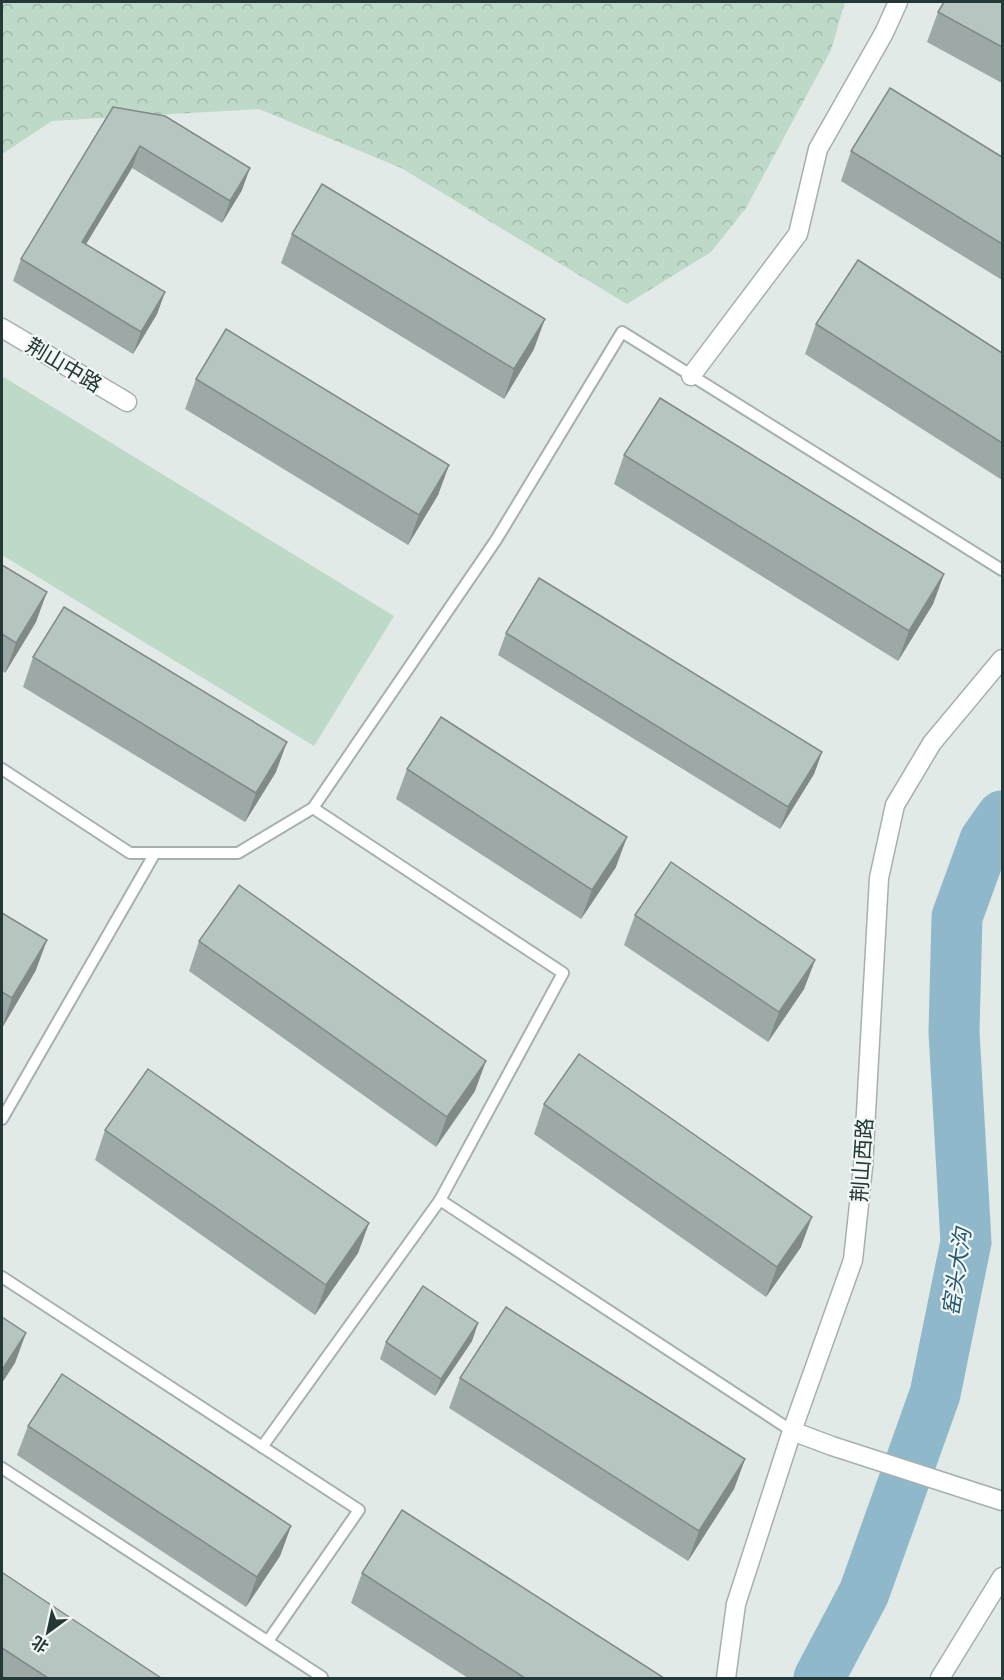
<svg xmlns="http://www.w3.org/2000/svg" width="1004" height="1680" viewBox="0 0 1004 1680" font-family="Rubik,'Noto Sans SC',sans-serif">
<style>
.forest{fill:url(#forest-crowns)}
.pitch{fill:#bdd9c8}
.lines{fill:none;stroke-linecap:round;stroke-linejoin:round}
.river{stroke:#8fb9ca;stroke-width:51}
.service-casing{stroke:#a5b1af;stroke-width:14}
.minor-casing{stroke:#a5b1af;stroke-width:21}
.tertiary-casing{stroke:#a5b1af;stroke-width:21}
.service{stroke:#fff;stroke-width:10}
.minor{stroke:#fff;stroke-width:18}
.tertiary{stroke:#fff;stroke-width:18}
.wall{fill:#9da9a6}
.shaded-wall{fill:#808a87}
.building{fill:#b7c5c1;stroke:#808a87;stroke-width:1.5}
.labels{text-anchor:middle;dominant-baseline:central;stroke-width:4.5;stroke-linejoin:round;paint-order:stroke}
.street-label{font-size:21px;fill:#243937;stroke:#f2f7f5}
.water-label{font-size:22px;font-style:italic;fill:#24586f;stroke:#f2f7f5}
</style>
<defs>
<pattern id="forest-crowns" width="20" height="18" patternUnits="userSpaceOnUse" patternTransform="scale(1.5)"><rect width="20" height="18" fill="#bdd9c8"/><path d="M2 6a3 3 0 1 1 6 0M12 15a3 3 0 1 1 6 0" fill="none" stroke="#a2bbac"/></pattern>
</defs>
<rect width="100%" height="100%" fill="#e2eae8"/>
<polygon class="forest" points="2,2 845,2 831,50 746,208 711,252 627,304 401,168 259,109 52,121 2,154"/>
<polygon class="pitch" points="2,376 394,616 314,746 2,555"/>
<g class="lines">
<polyline class="river" points="819,1678 864,1593 935,1394 966,1242 954,1032 957,917 985,840 1002,816"/>
<g class="service-casing">
<g id="service">
<polyline points="2,769 130,853 238,853 313,808 563,973 440,1200"/>
<polyline points="313,808 496,540 622,332 1002,570"/>
<polyline points="2,1119 155,853"/>
<polyline points="2,1277 359,1510 268,1641"/>
<polyline points="262,1447 440,1200 792,1431"/>
<polyline points="2,1468 322,1677 321,1678"/>
</g>
</g>
<g class="minor-casing">
<g id="minor">
<polyline points="2,328 127,402"/>
<polyline points="691,376 798,234 818,149 884,33 898,2"/>
<polyline points="792,1431 832,1446 1002,1501"/>
<polyline points="940,1678 1002,1577"/>
</g>
</g>
<g class="tertiary-casing">
<polyline id="tertiary" points="726,1678 736,1604 792,1431 853,1260 863,1167 879,878 895,805 932,743 1002,659"/>
</g>
<use href="#service" class="service"/>
<use href="#minor" class="minor"/>
<use href="#tertiary" class="tertiary"/>
</g>
<g class="wall">
<polygon points="1002,2 1002,83 927,42 938,12"/>
<polygon points="113,107 242,190 222,223 132,168 86,244 165,292 157,314 133,354 13,281 21,259"/>
<polygon points="851,151 1002,157 1002,280 841,181"/>
<polygon points="292,234 534,349 504,399 281,263"/>
<polygon points="816,324 1002,353 1002,480 805,354"/>
<polygon points="196,379 449,465 438,495 408,545 185,409"/>
<polygon points="624,455 944,574 933,604 898,661 614,484"/>
<polygon points="2,565 36,622 5,673 2,670"/>
<polygon points="506,633 822,752 814,774 780,829 498,655"/>
<polygon points="33,657 276,772 245,822 23,687"/>
<polygon points="407,769 616,867 581,919 396,799"/>
<polygon points="2,913 36,970 2,1028"/>
<polygon points="635,915 815,960 804,989 768,1042 624,945"/>
<polygon points="199,941 475,1091 436,1147 189,971"/>
<polygon points="544,1104 801,1247 766,1297 534,1134"/>
<polygon points="105,1130 369,1223 358,1253 315,1315 95,1160"/>
<polygon points="478,1323 472,1341 435,1396 380,1359 386,1342"/>
<polygon points="460,1378 745,1459 734,1489 688,1561 449,1408"/>
<polygon points="28,1426 291,1526 280,1556 246,1607 17,1455"/>
<polygon points="362,1573 664,1678 468,1678 351,1603"/>
<polygon points="2,1575 161,1678 2,1678"/>
</g>
<g class="shaded-wall">
<polygon points="140,146 132,168 74,264 82,242"/>
<polygon points="250,168 242,190 222,223 230,201"/>
<polygon points="165,292 157,314 133,354 141,332"/>
<polygon points="545,319 534,349 504,399 514,369"/>
<polygon points="449,465 438,495 408,545 419,515"/>
<polygon points="944,574 933,604 898,661 909,631"/>
<polygon points="47,592 36,622 5,673 16,643"/>
<polygon points="287,742 276,772 245,822 256,793"/>
<polygon points="822,752 814,774 780,829 788,807"/>
<polygon points="627,837 616,867 581,919 592,890"/>
<polygon points="47,940 36,970 2,1028 12,998"/>
<polygon points="815,960 804,989 768,1042 779,1012"/>
<polygon points="486,1061 475,1091 436,1147 447,1117"/>
<polygon points="812,1217 801,1247 766,1297 777,1267"/>
<polygon points="369,1223 358,1253 315,1315 326,1285"/>
<polygon points="478,1323 472,1341 435,1396 441,1379"/>
<polygon points="26,1333 15,1363 2,1383 2,1370"/>
<polygon points="745,1459 734,1489 688,1561 699,1531"/>
<polygon points="291,1526 280,1556 246,1607 257,1577"/>
</g>
<g class="building">
<polygon points="944,2 1002,2 1002,47 938,12"/>
<polygon points="890,88 1002,157 1002,244 851,151"/>
<polygon points="113,107 165,116 250,168 230,201 140,146 82,242 165,292 141,332 21,259"/>
<polygon points="322,184 545,319 514,369 292,234"/>
<polygon points="858,260 1002,353 1002,443 816,324"/>
<polygon points="226,329 449,465 419,515 196,379"/>
<polygon points="660,398 944,574 909,631 624,455"/>
<polygon points="2,565 47,592 16,643 2,634"/>
<polygon points="539,578 822,752 788,807 506,633"/>
<polygon points="64,607 287,742 256,793 33,657"/>
<polygon points="441,717 627,837 592,890 407,769"/>
<polygon points="671,862 815,960 779,1012 635,915"/>
<polygon points="239,885 486,1061 447,1117 199,941"/>
<polygon points="2,913 47,940 12,998 2,992"/>
<polygon points="579,1054 812,1217 777,1267 544,1104"/>
<polygon points="148,1069 369,1223 326,1285 105,1130"/>
<polygon points="423,1286 478,1323 441,1379 386,1342"/>
<polygon points="506,1307 745,1459 699,1531 460,1378"/>
<polygon points="2,1317 26,1333 2,1370"/>
<polygon points="62,1374 291,1526 257,1577 28,1426"/>
<polygon points="402,1510 664,1678 525,1678 362,1573"/>
<polygon points="3,1573 161,1678 48,1678 2,1648 2,1575"/>
</g>
<g class="labels">
<g class="street-label">
<text transform="translate(64 365) rotate(31)">荆山中路</text>
<text transform="translate(862 1160) rotate(-86)">荆山西路</text>
</g>
<g class="water-label">
<text transform="translate(957 1272) rotate(-82)">窑头大沟</text>
</g>
</g>
<rect width="1004" height="1680" fill="none" stroke="#243937" stroke-width="6"/>
<g transform="translate(48 1632) rotate(213)" stroke="#f2f7f5" stroke-width="4.5" paint-order="stroke">
<path d="M0-4.5L10 22L0 15L-10 22Z" fill="#243937"/>
<text y="-9" font-size="16" font-weight="bold" text-anchor="middle" fill="#243937">北</text>
</g>
</svg>
